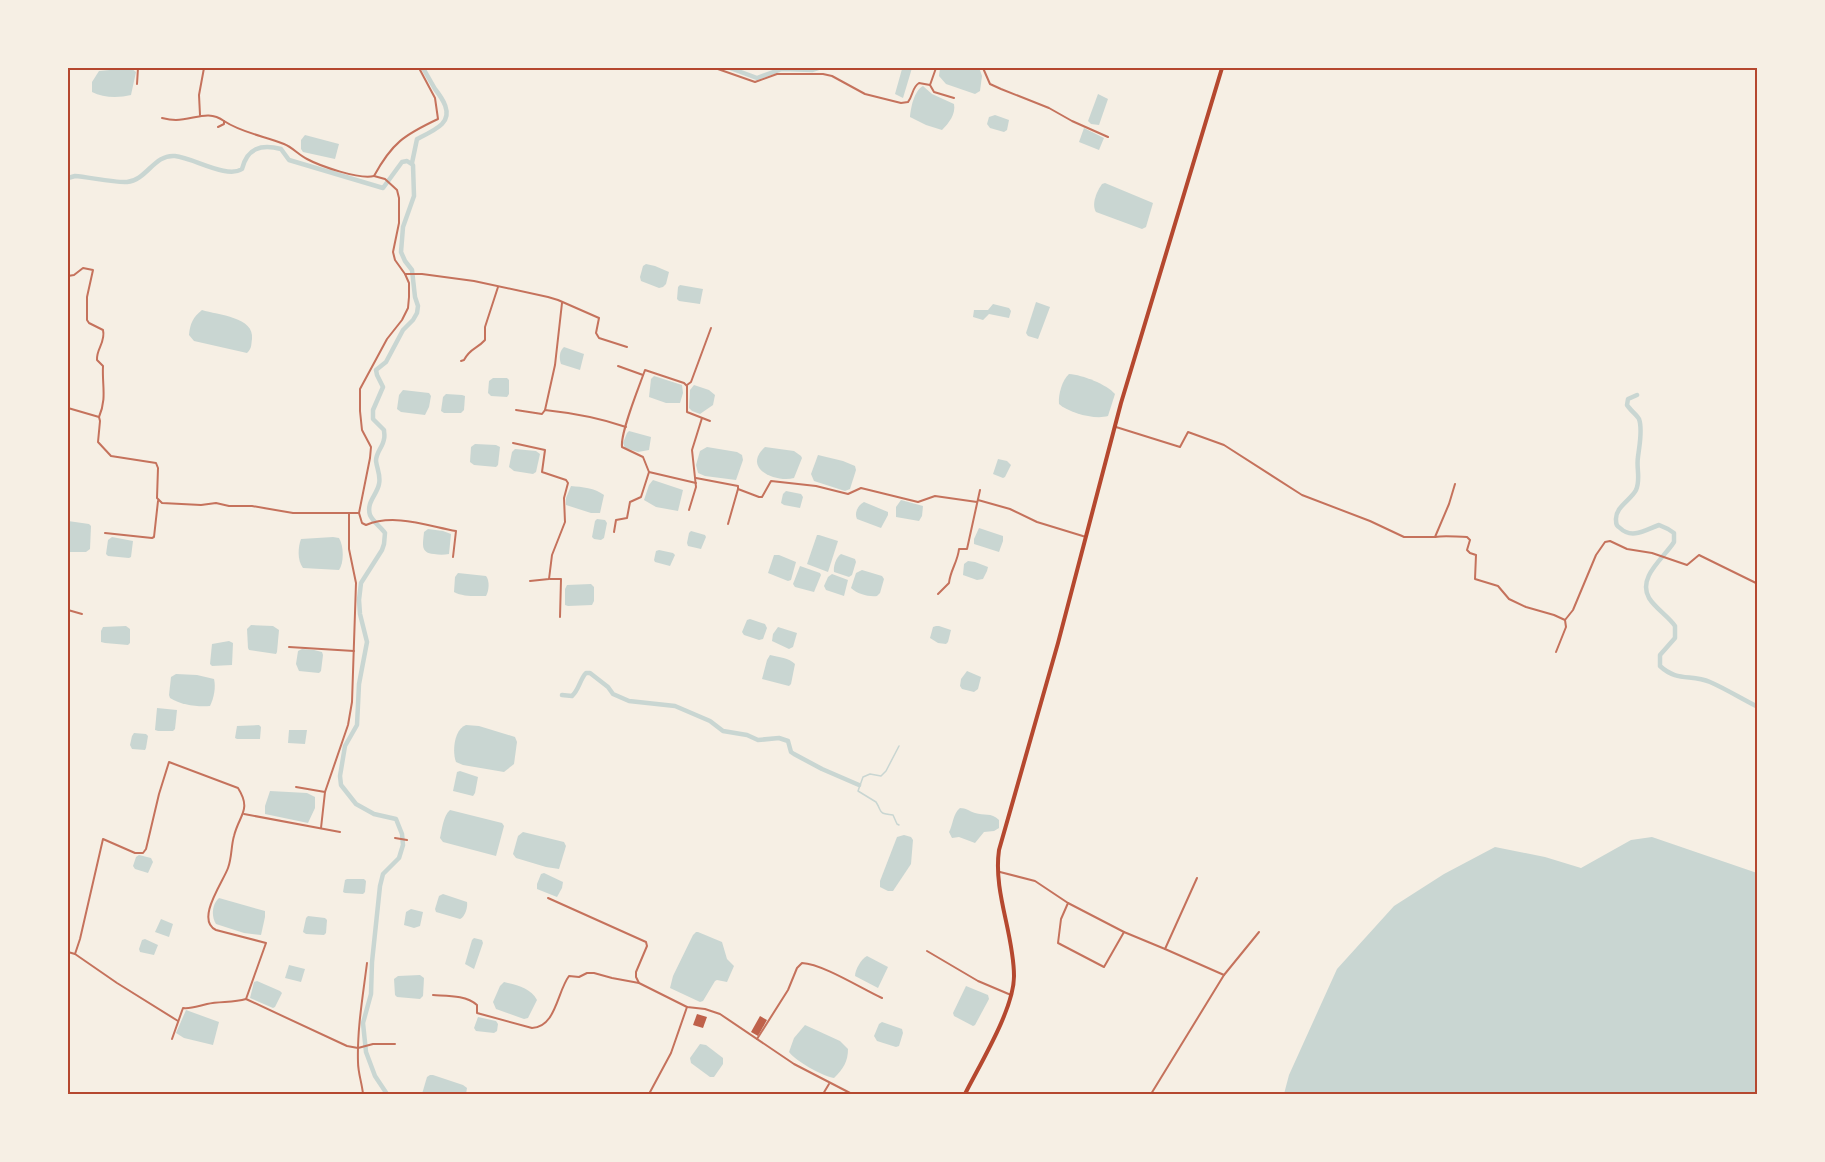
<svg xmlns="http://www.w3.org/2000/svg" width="1825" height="1162" viewBox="0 0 1825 1162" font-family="Cabin,sans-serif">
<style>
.water{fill:#c9d6d2}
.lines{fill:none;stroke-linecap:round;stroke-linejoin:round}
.stream{stroke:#c9d6d2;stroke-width:1.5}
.canal{stroke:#c9d6d2;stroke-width:4.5}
.building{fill:#bf614a}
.minor{stroke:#c5725c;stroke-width:2}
.primary{stroke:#b5482f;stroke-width:4}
.neatline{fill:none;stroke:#b5482f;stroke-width:2}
</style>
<rect width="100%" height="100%" fill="#f6efe4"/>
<g class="water">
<path d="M131,68L136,72L131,95C119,98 103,98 92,92V82L99,71Z"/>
<polygon points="899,68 912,68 903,98 895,94 902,69"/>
<polygon points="940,68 976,68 980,70 982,76 980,91 975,94 946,84 939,76"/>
<path d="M923,86L932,94L954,104C956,114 949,123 942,130L926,125L910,117C911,107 914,91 923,86Z"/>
<polygon points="1098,94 1108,99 1099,125 1091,124 1088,121"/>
<polygon points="995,115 1009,120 1007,130 1004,132 990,128 987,124 989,117"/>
<polygon points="1084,128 1104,138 1099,150 1079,142"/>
<polygon points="305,135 339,144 335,159 303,152 301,149 301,140"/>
<path d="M1105,183L1153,203L1146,227L1142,229L1096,212C1091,204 1097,191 1102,184Z"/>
<polygon points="646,264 655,266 669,272 666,284 663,287 659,288 641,281 640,277 643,266"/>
<polygon points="680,285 703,289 700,304 679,301 677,299 678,287"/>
<polygon points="1036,302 1050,307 1038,339 1028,336 1026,333"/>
<polygon points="993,304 1009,308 1011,311 1009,318 989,314 983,320 973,317 974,310 988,310"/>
<path d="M202,310C218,315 255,317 252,339C251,345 252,348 247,353L194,341L189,335C190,324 193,317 202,310Z"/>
<path d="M564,347L584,354L580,370L561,364C559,359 559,351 564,347Z"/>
<path d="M1069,374C1083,375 1106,384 1115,394L1108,416C1095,420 1069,413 1059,404C1058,395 1062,380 1069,374Z"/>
<polygon points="654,376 682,385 683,393 680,403 666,403 649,397 651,379"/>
<polygon points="493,378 507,378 509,380 509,394 507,397 491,396 488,393 489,381"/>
<polygon points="694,385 709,390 715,395 713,405 700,414 692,411 689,408 690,390"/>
<polygon points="403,390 429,393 431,396 429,407 425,415 401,412 397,409 399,395"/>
<polygon points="446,394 462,395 465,396 464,410 461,413 444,413 441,411 443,397"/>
<polygon points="629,431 651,437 649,450 638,452 625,448 623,443 627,433"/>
<polygon points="475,444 496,445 500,447 498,465 496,467 474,465 470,462 471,447"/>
<polygon points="707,447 737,452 742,455 743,460 736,480 705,476 698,473 696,465 700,451"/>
<path d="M765,447L794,451L801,456L802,458L794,478C777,483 741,469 765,447Z"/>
<polygon points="515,449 536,451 540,454 536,472 533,474 514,471 509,467 512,452"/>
<polygon points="818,455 843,461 855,466 856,470 850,489 845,491 814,481 811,474"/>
<polygon points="998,459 1007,461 1011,465 1005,477 1003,478 993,474"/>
<polygon points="653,480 683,490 678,511 656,507 644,500 649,485"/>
<path d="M571,486C582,487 595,488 604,495L600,513H591L566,505V498Z"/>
<polygon points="786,491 801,494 803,497 800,508 784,505 781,503 783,494"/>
<polygon points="901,500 923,506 922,516 919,521 896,517 896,507"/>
<path d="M864,502L888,512V515L881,528L857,519C854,513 858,505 864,502Z"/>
<polygon points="597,519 605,520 607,523 604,538 601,540 594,539 592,537 595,521"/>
<polygon points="68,521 89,524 91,526 90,549 86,552 68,552"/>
<polygon points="979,528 1003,536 1003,541 999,552 974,544 974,539"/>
<path d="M428,529L443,531L451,534L449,554C444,555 439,555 434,554C420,553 423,544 424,532Z"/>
<polygon points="691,531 705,535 706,537 701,549 688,546 687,543 689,533"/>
<polygon points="817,535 819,535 838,541 828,572 807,564"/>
<polygon points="112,537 133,541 131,557 129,558 108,556 106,554 108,540"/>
<path d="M333,537L339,538C344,546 344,563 339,570L303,568C297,560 298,547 301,539Z"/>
<polygon points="659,550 673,553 675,555 670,566 655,562 654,560 656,551"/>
<path d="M841,554L855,559L856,562L852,575L849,577L834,572C833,567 836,557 841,554Z"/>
<polygon points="774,555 779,555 796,562 791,580 788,581 768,573"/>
<polygon points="968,561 975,562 988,567 987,571 983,579 977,580 963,575 964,564"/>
<polygon points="800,566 820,573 821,575 814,592 795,587 793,584"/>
<path d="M862,570L882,576L884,579L880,593L877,596C869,597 857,594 851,588L856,573Z"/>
<path d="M458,573L486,576C490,581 489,591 486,596C476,596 463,597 454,592L455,577Z"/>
<polygon points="832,574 848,580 844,596 826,590 824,586 828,577"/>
<polygon points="591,584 594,587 594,601 592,605 568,606 565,605 565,589 567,585"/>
<polygon points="750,619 765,624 767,628 763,639 759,640 744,635 742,632 747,620"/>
<polygon points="251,625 273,626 279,630 277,652 276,654 249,650 248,648 247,629"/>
<polygon points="126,626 130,629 130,643 128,645 105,643 101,642 101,631 103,627"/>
<polygon points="936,626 939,626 951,630 948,642 946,644 938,643 930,638 933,627"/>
<polygon points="778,627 797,633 793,647 789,649 772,641 773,634"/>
<polygon points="229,641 233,643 232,665 212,666 210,664 212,644"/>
<polygon points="302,649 314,650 322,652 323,655 321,671 319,673 299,671 296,664 298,651"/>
<path d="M770,655C779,657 789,658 795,664L791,684L789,686L762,679L767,660Z"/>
<polygon points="967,671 981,677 978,689 974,692 962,689 960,686 961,679"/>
<path d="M176,674L197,675L214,679C216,687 214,698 210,706C197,707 181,705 170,698L169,695L171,677Z"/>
<polygon points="157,708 177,710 175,729 173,731 158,731 155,730"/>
<polygon points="259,725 261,727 260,739 237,739 235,738 237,726"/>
<path d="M466,725L479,726L515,737L517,742L514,764L504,772L463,765L456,762C452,752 454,729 466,725Z"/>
<polygon points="289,730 307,730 305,744 288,743"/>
<polygon points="134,733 146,734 148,736 146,748 145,750 132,749 130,745 132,736"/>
<polygon points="460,771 478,777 475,793 473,796 453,791 457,772"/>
<polygon points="270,791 307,793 315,797 315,808 308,823 265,814 265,806"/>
<path d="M960,808C966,808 969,811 975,813C984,816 991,812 999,820V828L994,831L984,832L975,843L959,837L952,838L949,832C953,825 953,813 960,808Z"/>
<path d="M450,810L502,823L504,826L496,856L443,842L440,838C442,830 443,816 450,810Z"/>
<polygon points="523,832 564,842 566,846 559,869 546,867 516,858 513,854 518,836"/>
<polygon points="904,835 911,837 913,840 911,864 893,891 888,891 880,887 880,881 897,837"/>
<polygon points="1652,837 1757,873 1757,1094 1284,1094 1289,1075 1337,969 1394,906 1444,874 1495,847 1545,857 1581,868 1631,840"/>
<polygon points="139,855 151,858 153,862 148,873 135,869 133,866 136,857"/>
<polygon points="544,873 563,882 562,888 557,897 537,889 537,884 541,874"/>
<polygon points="347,879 364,879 366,881 365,892 363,894 345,893 343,892 345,880"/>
<path d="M443,894L467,902C468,907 465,917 460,919L436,912L435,909L439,896Z"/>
<path d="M219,898L265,911V917L261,935L244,933L216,924C211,916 212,904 219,898Z"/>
<polygon points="411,909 423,912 420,926 414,928 404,925 406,912"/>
<polygon points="308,916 325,918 327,920 326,933 324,935 306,934 303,932 306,918"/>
<polygon points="161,919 173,924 169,937 155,932"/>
<polygon points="698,932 722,942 727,959 734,966 727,982 717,980 715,981 703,1001 700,1002 670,988 673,976 693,935 696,932"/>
<polygon points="474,938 482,940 483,943 474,969 465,964 472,940"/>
<polygon points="145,939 158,945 154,955 140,952 139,949 142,940"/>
<path d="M867,956L888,967L878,988L855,976C855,970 861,959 867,956Z"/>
<polygon points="289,965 305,969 301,982 285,978"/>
<polygon points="420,975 424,978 423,996 420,999 397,997 395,995 394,979 398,976"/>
<polygon points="257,981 280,991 282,993 275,1007 273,1008 250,998 254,982"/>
<path d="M504,982C517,985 531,988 537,1000L528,1018L524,1019L496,1009L493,1002L500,986Z"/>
<polygon points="966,986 988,995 989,999 975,1025 973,1026 954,1016 953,1013"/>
<polygon points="186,1010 219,1022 213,1045 184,1038 176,1033"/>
<polygon points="478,1017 496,1021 498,1024 497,1031 494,1033 476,1031 474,1028"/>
<polygon points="882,1022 902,1029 903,1033 899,1046 896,1047 877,1041 874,1036 879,1024"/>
<path d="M805,1025L840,1041L848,1049C848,1062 843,1069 834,1078C822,1076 797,1062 789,1052L794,1038Z"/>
<polygon points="700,1044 706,1045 723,1058 723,1064 714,1077 710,1077 691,1063 690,1058"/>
<polygon points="430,1075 433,1075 463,1085 467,1088 466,1094 422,1094 427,1077"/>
</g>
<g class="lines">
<path class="stream" d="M899,825L897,824L893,815C877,813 883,813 876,802L858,791L863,777L870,774L881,776L886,771L899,746"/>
<g class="canal">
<polyline points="730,68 757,78 782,69 812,70 818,68"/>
<path d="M412,163L417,139C425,135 436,130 442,124C453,113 442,98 435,89C431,82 427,75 423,68"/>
<path d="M68,178L75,176C88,177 116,183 127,182C147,180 154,154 175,156C194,158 227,179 242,169C247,148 261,144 281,149L289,160L383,188L402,162L407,161L413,165L414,196L403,227L401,252L405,261L412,270L415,297L418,306L417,313L413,320L403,330L386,362L376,370L377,375L383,387L373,410V419L384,430C384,433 385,436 384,439C383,447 376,452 376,461C377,469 381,476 379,484C377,495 366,502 370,515C373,522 381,527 385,533L384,544L382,550L361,583L359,600L360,614L367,642L359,684L357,725L345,746L340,776L341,785L356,804L374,814L396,819L402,834L403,845L399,858L383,874L380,886L372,962L371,994L363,1023L366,1052L375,1076L387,1094"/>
<path d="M1637,395L1628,399L1627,405C1630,410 1637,415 1639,419C1643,430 1639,447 1638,457C1636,468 1641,479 1636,490C1631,500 1615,507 1616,520C1616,525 1617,526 1620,528C1632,540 1647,529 1659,525L1668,529L1674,533V542C1664,558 1637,577 1649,598C1656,609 1668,616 1675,626V638L1660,655V666C1677,682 1691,674 1710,682C1726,689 1742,699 1758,707"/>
<path d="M562,695L572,696C579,690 580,679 586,673H590L608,687L613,694L629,701L675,706L710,721L723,731L747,735L758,740L779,738L788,741L791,752L794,754L822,769L859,785"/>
</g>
</g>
<g class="building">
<polygon points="697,1014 707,1017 703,1028 693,1025"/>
<polygon points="760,1016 767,1020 758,1036 751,1032"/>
</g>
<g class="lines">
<g class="minor">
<path d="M419,68L435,98L438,119C404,135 392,143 374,176L385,179L397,190L399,198V223L393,252L395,260L405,274L409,283V297L408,308L402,320L387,339L360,389V411L362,430L371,447L370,458L359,513L362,523L366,525C394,513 428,526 456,531L453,557"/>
<path d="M715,68L755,82L777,74H823L832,76L865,94L901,103L908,102C913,96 912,87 919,83L930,85L934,92L954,98"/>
<polyline points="983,68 990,84 1001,89 1049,108 1072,121 1108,137"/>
<polyline points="137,84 138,68"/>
<polyline points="930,85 936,68"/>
<polyline points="200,115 199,95 204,68"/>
<path d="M162,118C166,119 172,120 176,120C194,120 208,109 224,121V124L218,127"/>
<path d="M224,121C242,133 264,136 284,144C292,147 299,155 307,159C320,166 360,180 374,176"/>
<polyline points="405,274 422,274 474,281 548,297 558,300 599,318 596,333 599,338 627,347"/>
<path d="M68,276L74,275L83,268L93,270L87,297V320L89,323L103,330C106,342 96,349 97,360L103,366C102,386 107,398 99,417"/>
<path d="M461,361L464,360C470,348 477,349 485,340V327L498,287"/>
<polyline points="618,366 643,375"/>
<polyline points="687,385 691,382 711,328"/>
<polyline points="68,408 99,417 100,421 98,442 111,456 156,463 158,468 157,498 162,503 201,505 216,503 229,506 252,506 293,513 358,513"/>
<path d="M516,410L542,414L545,410C573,413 600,418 626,427"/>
<polyline points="545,410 555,365 562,303"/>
<polyline points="1116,427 1180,447 1188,432 1224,445 1302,495 1370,521 1404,537 1435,537 1449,504 1455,484"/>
<polyline points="513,443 545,450 542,472 566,480 568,483 564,498 565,522 552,555 549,579 530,581"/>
<polyline points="696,478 738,486 738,489 728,524"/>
<path d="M696,483L649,472L643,457L622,447C620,433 639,387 645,370L684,383L687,386V412L710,421"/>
<polyline points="738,489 759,497 762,497 771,481 816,486 848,494 861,488 918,502 935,496 977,502"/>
<polyline points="978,500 1010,509 1037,522 1086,537"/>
<polyline points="689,510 696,487 692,450 702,418"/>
<polyline points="614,532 616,520 627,518 630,502 641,497 649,472"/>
<polyline points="105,533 152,538 154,537 158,501"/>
<path d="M1435,537C1446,535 1456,537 1467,537L1470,540L1467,550L1470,553L1476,555L1475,579L1498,586L1509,599L1526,607L1554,615L1565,620L1566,627L1556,652"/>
<polyline points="550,579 561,579 560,617"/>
<path d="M938,594L949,583C950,571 958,561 959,549H967L980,490"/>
<polyline points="68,610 82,614"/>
<polyline points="1565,620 1573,610 1596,555 1605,542 1610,541 1627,549 1652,553 1687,565 1699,555 1758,584"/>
<polyline points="289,647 354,651"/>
<polyline points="296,787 325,792 348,725 352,702 356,583 349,549 349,514"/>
<polyline points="244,814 340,832"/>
<polyline points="321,828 325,792"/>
<polyline points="395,838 407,840"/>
<polyline points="1000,872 1035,881 1068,903 1061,919 1058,943 1104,967 1124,932 1165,949"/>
<polyline points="1197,878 1165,949 1224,975"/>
<polyline points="548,898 646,942 647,946 636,972 636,977 639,983"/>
<polyline points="1068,903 1124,932"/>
<polyline points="927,951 978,981 1011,995"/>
<polyline points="68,952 75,954 117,983 178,1021"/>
<path d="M75,954L80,939L103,839L135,853H143L146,849L159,794L169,762L238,788C252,810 239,815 234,836C231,846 232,857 228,868C223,882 195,920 216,930L266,943L246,999L347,1046L358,1048L373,1044H395"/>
<path d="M433,995C447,996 466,995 477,1005V1013L532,1028C556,1027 557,992 569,976L579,977L587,973H594L612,978L639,983L687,1007L705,1009L720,1014L794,1064L852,1094"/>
<path d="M172,1039L183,1008C191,1009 198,1006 207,1004C220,1001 233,1003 246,999"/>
<path d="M757,1039L788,990L797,968L802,963C823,964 862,989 882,998"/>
<path d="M363,1094C362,1083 358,1073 358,1062C357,1029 363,995 367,963"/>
<polyline points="649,1094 671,1053 687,1007"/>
<polyline points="823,1094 829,1084"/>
<polyline points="1151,1094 1224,975 1259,932"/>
</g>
<path class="primary" d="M965,1094C980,1064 1014,1009 1014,976C1014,934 993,892 999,850L1058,643L1121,403L1222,68"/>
</g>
<rect width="1825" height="1162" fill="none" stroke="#f6efe4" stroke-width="138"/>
<rect x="69" y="69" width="1687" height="1024" class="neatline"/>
</svg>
